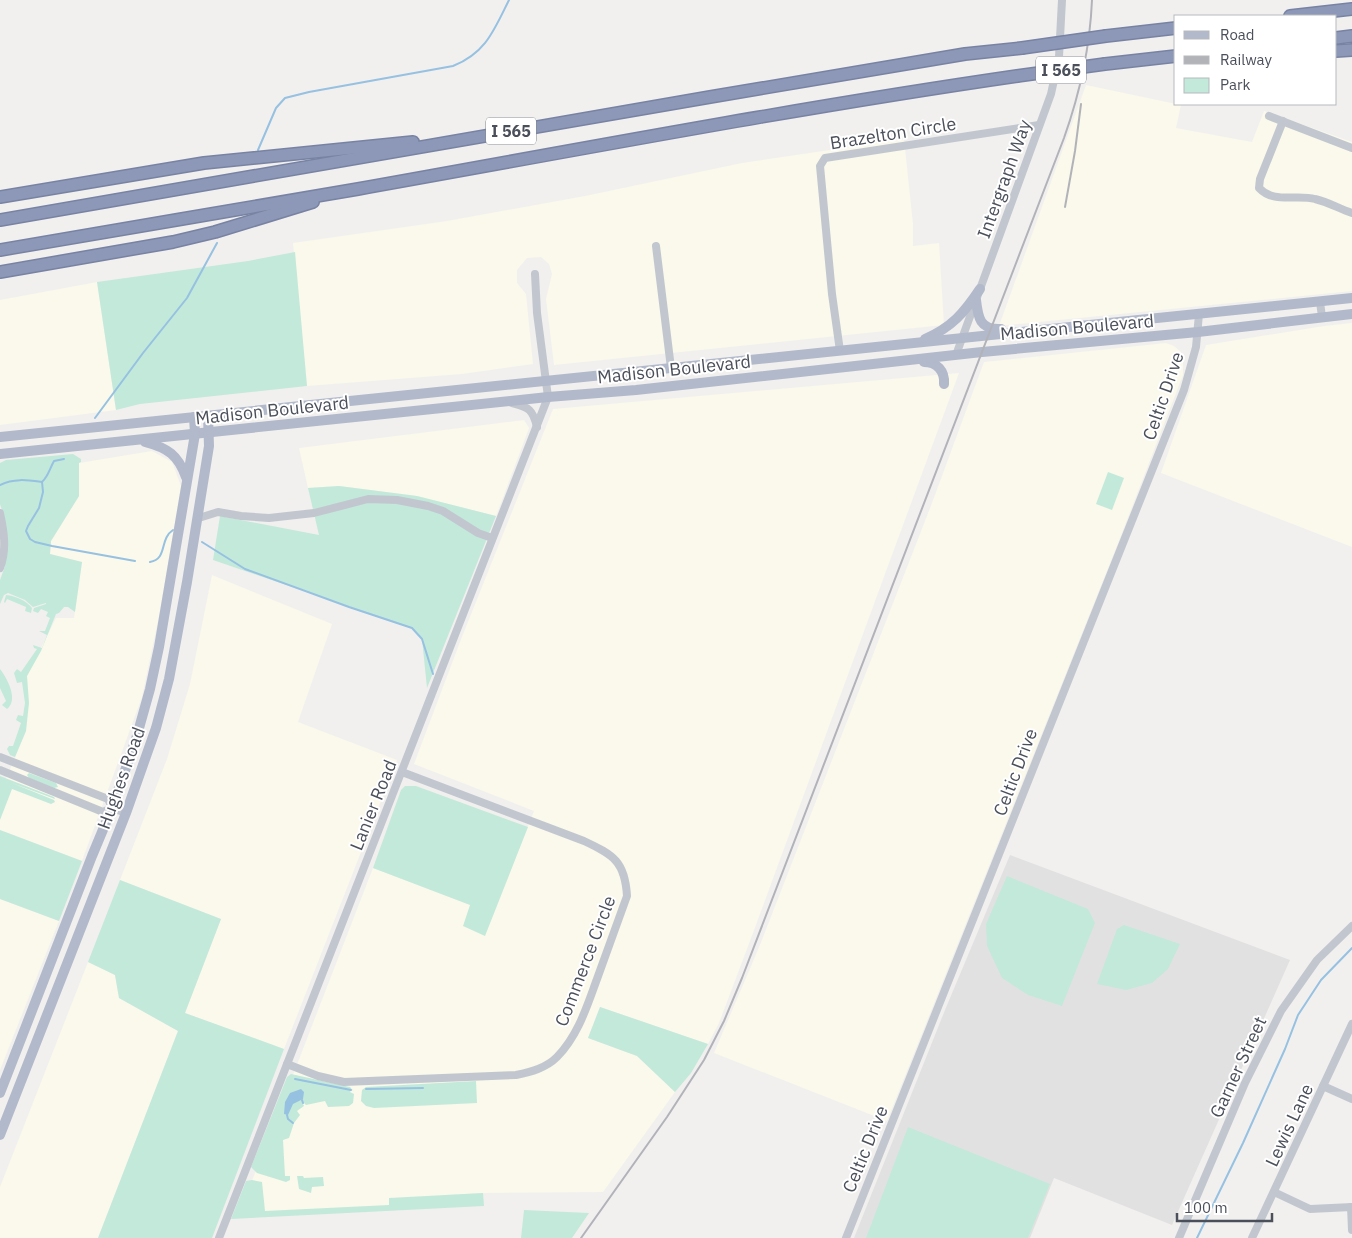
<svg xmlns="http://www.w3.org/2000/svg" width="1352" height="1238" viewBox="0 0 1352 1238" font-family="'IBM Plex Sans',sans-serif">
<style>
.commercial{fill:#faf9eb}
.education{fill:#e2e1e1}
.green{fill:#c3e9db}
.water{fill:#96c1e1}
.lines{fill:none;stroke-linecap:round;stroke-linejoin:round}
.stream{stroke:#96c1e1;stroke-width:2}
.highway-casing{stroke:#7883a3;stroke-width:14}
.minor{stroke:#c2c7cf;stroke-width:8}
.major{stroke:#b2b9ca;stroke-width:10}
.highway{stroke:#8d98b8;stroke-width:11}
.rail{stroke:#b2b3b9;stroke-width:2}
.highway-bridge-casing{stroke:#7883a3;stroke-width:14;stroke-linecap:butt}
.highway-bridge{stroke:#8d98b8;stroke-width:11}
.labels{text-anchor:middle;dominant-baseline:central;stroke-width:4;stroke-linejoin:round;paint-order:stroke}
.shield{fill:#fff;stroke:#80848c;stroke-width:1}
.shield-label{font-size:16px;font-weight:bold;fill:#4a4f5a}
.street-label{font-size:18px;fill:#4a4f5a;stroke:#fff}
</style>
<rect width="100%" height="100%" fill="#f1f0ef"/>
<g class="commercial">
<polygon points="1086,85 1181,105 1176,128 1252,142 1264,111 1352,142 1352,291 999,326"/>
<polygon points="904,139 913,224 913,246 939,243 944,325 554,365 546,299 552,274 549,264 541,257 527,258 517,270 517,283 526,294 533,364 462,374 307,386 293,243 447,221 585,196 742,163"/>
<polygon points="97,282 116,410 0,425 0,300"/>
<polygon points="1352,323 1352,547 1161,473 1206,345 1324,326"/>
<polygon points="1166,343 1174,346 1181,352 1183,360 1183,375 1120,538 887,1121 714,1053 760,945 932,503 984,362"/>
<polygon points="959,373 750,941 719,1023 708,1044 600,1007 588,1038 637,1056 675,1092 603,1192 483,1193 446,1195 446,1206 238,1217 373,868 471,905 485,935 534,811 414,764 460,642 553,409"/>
<polygon points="524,420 529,428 496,516 417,496 339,486 308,488 299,448"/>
<polygon points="152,451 172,462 181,486 159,616 142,697 82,861 0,830 0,793 26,731 27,676 56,618 74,618 82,562 50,554 51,541 79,496 79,463"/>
<polygon points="212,575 332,624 298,722 397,760 284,1049 185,1013 221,919 120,880 167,759 190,684"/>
<polygon points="0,899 59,921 0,1070"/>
<polygon points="88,962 115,975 119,998 178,1031 98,1238 0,1238 0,1187"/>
</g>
<polygon class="education" points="1010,855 1290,960 1172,1225 1054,1178 1030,1238 854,1238 945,1010"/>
<g class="green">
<polygon points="295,252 307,386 140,404 116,410 97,282 248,261"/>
<polygon points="73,454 81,459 81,462 79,463 79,496 51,541 50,554 82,562 75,612 68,607 64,607 59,613 56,614 41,651 27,676 29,703 26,731 15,757 10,755 7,749 9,746 13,746 21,723 16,720 18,715 23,716 25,703 22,682 17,683 14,673 17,669 21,672 37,649 34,648 33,645 42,648 47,635 39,631 45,631 50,618 46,616 48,612 41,609 38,613 33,611 34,608 46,604 46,603 33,607 25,600 8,593 4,595 0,604 0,580 5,566 5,520 0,504 0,463 6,460"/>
<polygon points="1108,472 1124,478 1112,510 1096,504"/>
<polygon points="339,486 417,496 496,516 427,688 422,639 412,628 213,560 220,516 319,535 308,488"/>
<path d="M6,595C16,596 27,601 32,608L31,613L25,611L26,607L7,599L5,603L4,602Z"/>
<path d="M0,669C7,678 19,700 7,709L2,705L6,701L0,688Z"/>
<polygon points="29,773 56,783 58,787 54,788 29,778 27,775"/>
<polygon points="0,776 54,797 55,799 12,783 54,800 55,802 51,804 12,789 0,820"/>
<polygon points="405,786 416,786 528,827 485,936 463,926 470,905 373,868 401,790"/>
<polygon points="0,830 82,861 59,921 0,899"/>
<polygon points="1007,876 1088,909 1095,923 1062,1006 1028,995 1002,978 987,946 986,924"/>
<polygon points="120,880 221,919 185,1013 284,1049 212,1238 98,1238 178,1031 119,998 115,975 88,962"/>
<polygon points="1124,925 1180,944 1168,969 1152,983 1126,990 1097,984 1117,929"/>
<polygon points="600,1007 708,1044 691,1073 675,1092 637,1056 588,1038"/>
<polygon points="291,1074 350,1087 354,1092 352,1089 350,1092 354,1094 353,1103 349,1106 328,1107 325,1101 306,1105 304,1103 303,1104 304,1106 297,1111 300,1115 294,1123 289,1138 283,1140 285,1176 290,1176 290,1180 286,1182 257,1173 251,1167 287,1077"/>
<polygon points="476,1081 477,1103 374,1108 366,1106 361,1101 362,1090 366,1087"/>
<polygon points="908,1127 1050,1184 1028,1238 866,1238"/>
<polygon points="297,1176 303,1176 304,1178 323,1177 324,1186 312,1187 311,1193 299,1189"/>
<polygon points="252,1180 262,1182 265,1211 389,1205 389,1198 483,1193 484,1206 231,1219 246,1181"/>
<polygon points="524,1210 589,1213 572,1238 521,1238"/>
</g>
<polygon class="water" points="301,1089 304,1092 303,1099 293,1104 288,1115 284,1114 285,1102 290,1093"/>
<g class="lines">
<g class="stream">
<path d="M258,150L276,108L285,98L309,92L453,66C486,53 494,30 509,0"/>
<polyline points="95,418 143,353 187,298 217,243"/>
<polyline points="42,482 43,492 39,508 28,526 26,531 30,539 35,542 52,546 135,561"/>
<path d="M0,485C14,478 27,480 42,482C48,477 50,468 54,461L64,459"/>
<polyline points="202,542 245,569 349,607 412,628 422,639 433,674"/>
<path d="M150,562C168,559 159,539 173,530"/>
<polyline points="295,1079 351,1090"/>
<polyline points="366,1089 423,1088"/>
<polyline points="302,1100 303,1103"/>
<polyline points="287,1115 288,1119 293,1123"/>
<polyline points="1197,1238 1243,1143 1285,1049 1298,1015 1321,980 1352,948"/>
</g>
<g class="highway-casing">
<g id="highway">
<polyline points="1290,16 1352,9"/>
<polyline points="1106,36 1176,28"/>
<polyline points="1336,38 1352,36"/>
<polyline points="1336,51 1352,50"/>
<polyline points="1105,64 1176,56"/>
<polyline points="0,197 204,163 413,142"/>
<polyline points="0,220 710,97 965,54 1022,48"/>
<path d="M0,250C119,229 239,210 358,189C577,150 796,108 1017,76"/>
<polyline points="0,272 173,242 215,232 313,202"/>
</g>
</g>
<g class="minor">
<polyline points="1269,116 1352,148"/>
<path d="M1283,121L1260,179L1259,188C1274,204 1296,194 1315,199C1328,202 1340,209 1352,213"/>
<polyline points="656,246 671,368"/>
<polyline points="1320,302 1322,317"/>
<polyline points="840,351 832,294 820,166 825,158 1039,125"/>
<polyline points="956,355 1051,94 1059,57 1062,0"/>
<path d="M512,403C529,407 533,410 537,427"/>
<path d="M0,513C4,531 7,550 0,568"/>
<polyline points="202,517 218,512 241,516 269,518 314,513 368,499 397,500 428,506 443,511 478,533 492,538"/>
<polyline points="0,757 108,799 112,808 126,813"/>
<polyline points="0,770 103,812 112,808"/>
<path d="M287,1064L318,1076L344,1082L516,1075C531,1072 546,1068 557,1057C578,1036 587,1006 597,979C607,951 617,924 627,896C625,862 614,855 584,841L402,772"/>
<polyline points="1323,1086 1352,1099"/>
<polyline points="1274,1192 1310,1209 1352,1207"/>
<polyline points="1351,1207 1352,1230"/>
<polyline points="219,1238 548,397 537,313 535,274"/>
<polyline points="846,1238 1184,390 1196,347 1199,314"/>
<polyline points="1179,1238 1245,1083 1281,1011 1317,960 1352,926"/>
<polyline points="1252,1238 1352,1024"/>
</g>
<g class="major">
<path d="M976,300C978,318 980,330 1001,329"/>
<path d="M925,339C952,327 964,313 980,289"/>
<path d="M924,362C937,362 945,371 944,384"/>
<polyline points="0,437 1352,298"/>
<path d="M145,442C168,448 178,455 186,477"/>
<polyline points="0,454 548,397 636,390 982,352 1198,332 1352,314"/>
<polyline points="0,1093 92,856 112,808 136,739 150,689 159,647 195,434 194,417"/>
<polyline points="0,1135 126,813 156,728 169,679 187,582 209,446 208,416"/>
</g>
<use href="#highway" class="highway"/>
<g class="rail">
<polyline points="1065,207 1075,151 1081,104"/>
<path d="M581,1238L667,1117L704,1060L724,1021L742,978L1064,138C1080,93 1090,47 1092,0"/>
</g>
<g class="highway-bridge-casing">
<g id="highway-bridge">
<polyline points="1022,48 1106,36"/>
<polyline points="1017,76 1105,64"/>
</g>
</g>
<use href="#highway-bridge" class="highway-bridge"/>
</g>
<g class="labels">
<g class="shield">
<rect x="1036" y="56.5" width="50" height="27" rx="4"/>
<rect x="486" y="117.5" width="50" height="27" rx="4"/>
</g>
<g class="shield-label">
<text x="1061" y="70">I 565</text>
<text x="511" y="131">I 565</text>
</g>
<g class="street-label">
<text transform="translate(893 133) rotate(-9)">Brazelton Circle</text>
<text transform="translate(1004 179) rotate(-70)">Intergraph Way</text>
<text transform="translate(1077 327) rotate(-5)">Madison Boulevard</text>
<text transform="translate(674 369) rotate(-6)">Madison Boulevard</text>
<text transform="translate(1163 396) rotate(-71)">Celtic Drive</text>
<text transform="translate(272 410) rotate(-6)">Madison Boulevard</text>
<text transform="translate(1015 772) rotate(-69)">Celtic Drive</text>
<text transform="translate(121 778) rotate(-70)">Hughes Road</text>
<text transform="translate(373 805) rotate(-68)">Lanier Road</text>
<text transform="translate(585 961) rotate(-69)">Commerce Circle</text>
<text transform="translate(1238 1067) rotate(-65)">Garner Street</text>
<text transform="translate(1289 1125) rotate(-65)">Lewis Lane</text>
<text transform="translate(865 1149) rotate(-68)">Celtic Drive</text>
</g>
</g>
<rect x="1174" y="15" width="162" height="90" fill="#ffffff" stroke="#b7b9bd"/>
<rect x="1184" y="31" width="25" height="8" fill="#b2b9ca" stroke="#b7b9bd"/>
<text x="1220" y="40" font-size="15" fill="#4a4f5a">Road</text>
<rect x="1184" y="56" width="25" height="8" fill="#b2b3b9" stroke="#b7b9bd"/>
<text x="1220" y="65" font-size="15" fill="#4a4f5a">Railway</text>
<rect x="1184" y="78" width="25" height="15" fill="#c3e9db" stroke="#b7b9bd"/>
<text x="1220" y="90" font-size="15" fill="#4a4f5a">Park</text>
<path d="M1177 1213v8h95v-8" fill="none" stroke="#4a4f5a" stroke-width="2.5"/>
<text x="1184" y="1213" font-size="15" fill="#4a4f5a" stroke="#ffffff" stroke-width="4" paint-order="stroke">100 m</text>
</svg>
